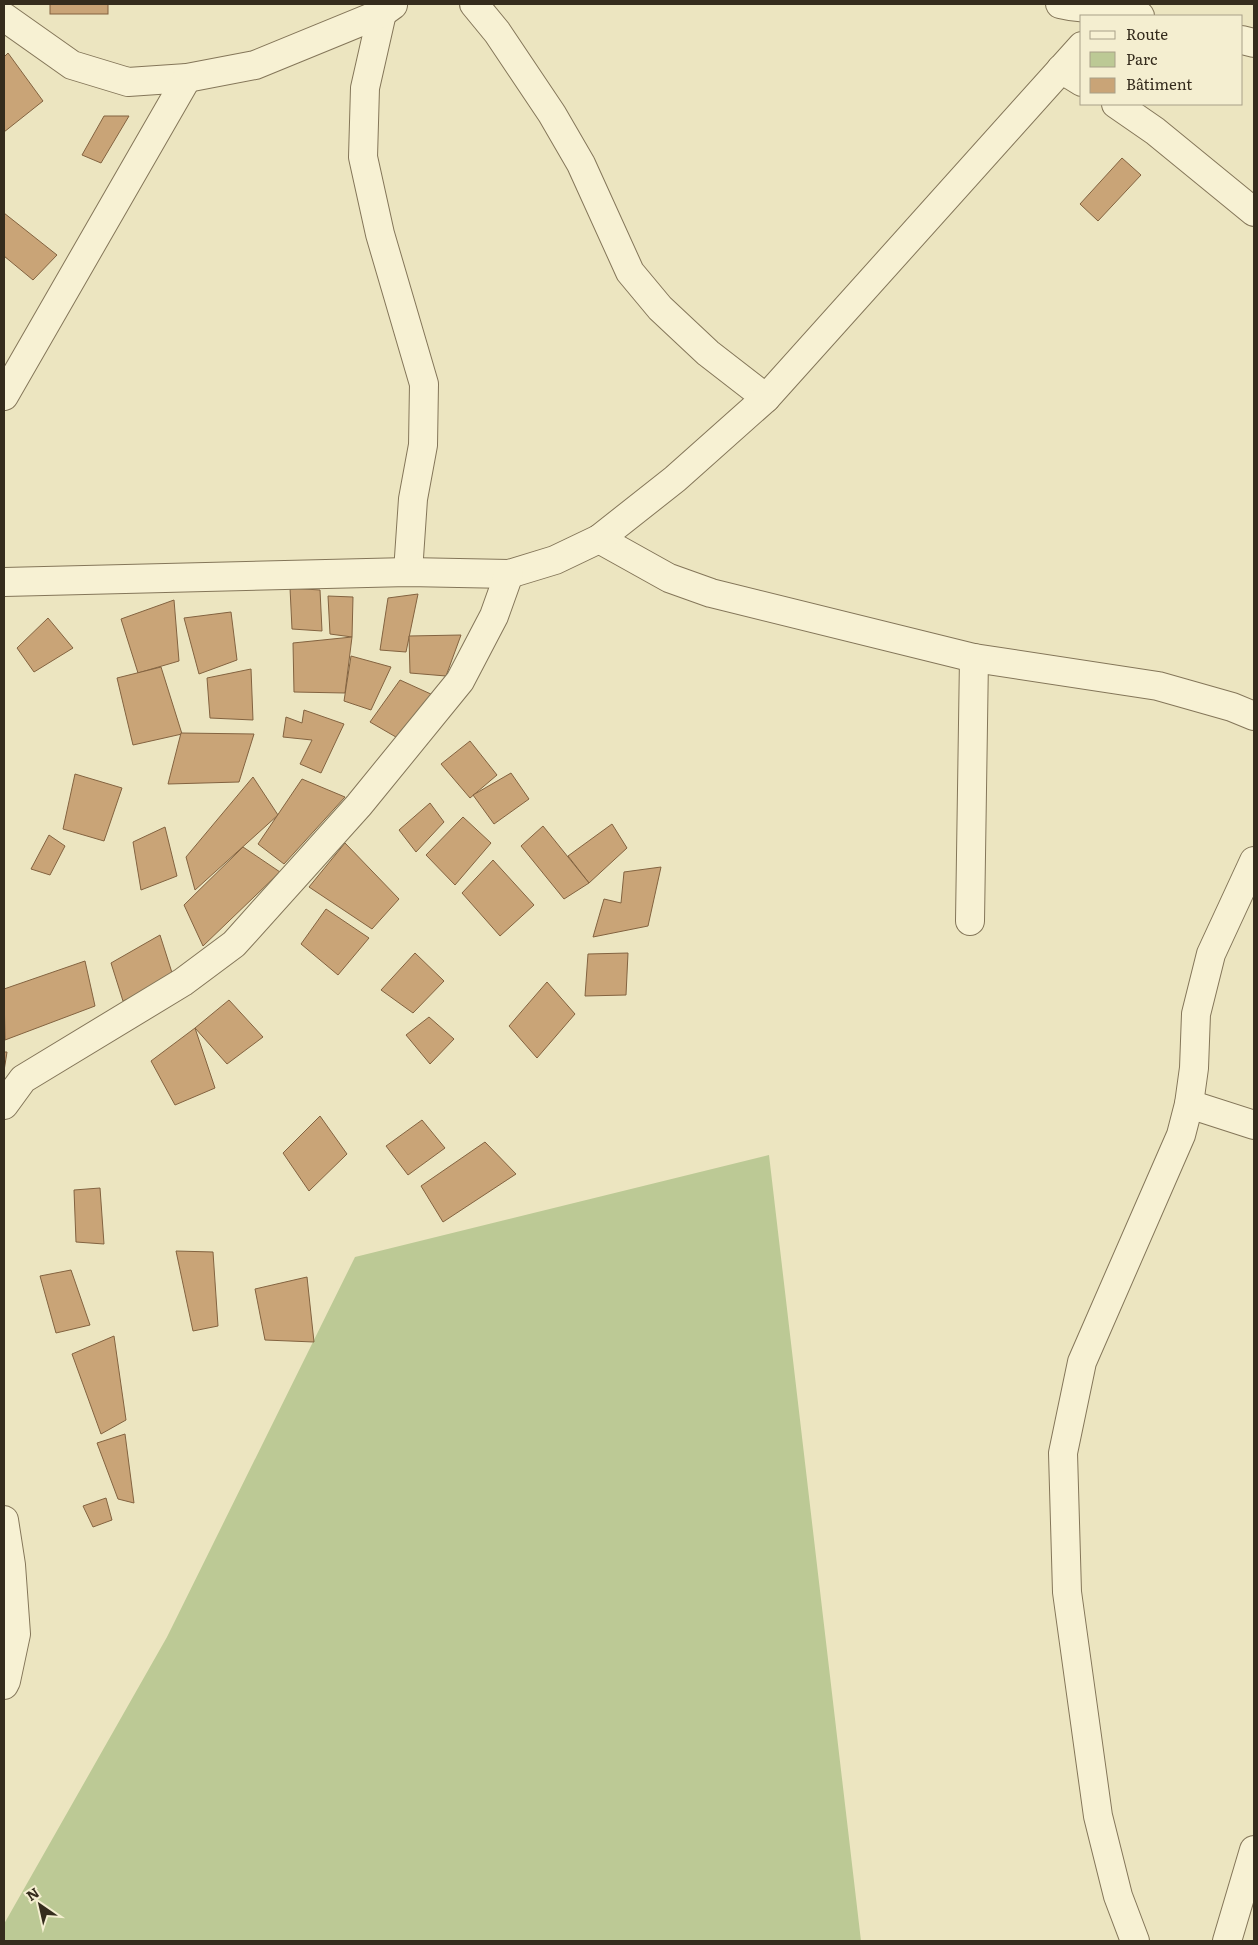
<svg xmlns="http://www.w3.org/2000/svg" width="1258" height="1945" viewBox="0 0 1258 1945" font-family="Literata,serif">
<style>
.green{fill:#bcc995}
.building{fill:#c9a477;stroke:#836340}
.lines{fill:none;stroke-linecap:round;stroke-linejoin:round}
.minor-casing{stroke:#847659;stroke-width:30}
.minor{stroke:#f7f1d3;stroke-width:28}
</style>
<rect width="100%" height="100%" fill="#ece5c0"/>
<polygon class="green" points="769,1155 861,1941 4,1941 4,1924 167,1637 355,1257"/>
<g class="building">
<rect x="50" y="4" width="58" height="10"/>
<polygon points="8,53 43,101 4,132 4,57"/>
<polygon points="104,116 129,116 101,163 82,155"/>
<polygon points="1122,158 1141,175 1098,221 1080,204"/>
<polygon points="4,213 57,255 33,280 4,256"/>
<polygon points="290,588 320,590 322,631 292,629"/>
<polygon points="418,594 406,652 380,650 388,598"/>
<polygon points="328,596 353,597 352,637 330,634"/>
<polygon points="174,600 179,661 138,673 121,619"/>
<polygon points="231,612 237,660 199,674 184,618"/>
<polygon points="48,618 73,648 34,672 17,648"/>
<polygon points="461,635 446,676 410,673 409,636"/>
<polygon points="352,637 345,693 294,692 293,643"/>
<polygon points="351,656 391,667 371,710 344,701"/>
<polygon points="161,667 182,734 133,745 117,678"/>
<polygon points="251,669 253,720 210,718 207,678"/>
<polygon points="400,680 433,695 408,744 370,722"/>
<polygon points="304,710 344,724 321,773 300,764 312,740 283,737 286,717 302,723"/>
<polygon points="181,733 254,734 239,782 168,784"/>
<polygon points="470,741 497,775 470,798 441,764"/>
<polygon points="511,773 529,799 494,824 473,795"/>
<polygon points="75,774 122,788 104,841 63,829"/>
<polygon points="253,777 278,815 195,890 186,857"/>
<polygon points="302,779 345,797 284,864 258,844"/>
<polygon points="430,803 444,822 416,852 399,830"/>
<polygon points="463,817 491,843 455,885 426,855"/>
<polygon points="612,824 627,848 589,883 568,856"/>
<polygon points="543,826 589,883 564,899 521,846"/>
<polygon points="165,827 177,876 141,890 133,842"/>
<polygon points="49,835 65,846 50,875 31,869"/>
<polygon points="345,843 399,899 372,929 309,887"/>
<polygon points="243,847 280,872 203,946 184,905"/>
<polygon points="493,860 534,905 500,936 462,893"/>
<polygon points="661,867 648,926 593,937 604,899 621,903 624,872"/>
<polygon points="326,909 369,938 338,975 301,944"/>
<polygon points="160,935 174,979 123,1001 111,963"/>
<polygon points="415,953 444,981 413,1013 381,990"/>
<polygon points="628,953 626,995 585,996 588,954"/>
<polygon points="85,961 95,1006 5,1040 4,989"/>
<polygon points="547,982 575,1014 537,1058 509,1026"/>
<polygon points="229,1000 263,1037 227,1064 195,1028"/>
<polygon points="429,1017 454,1039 430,1064 406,1035"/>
<polygon points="195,1028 215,1088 175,1105 151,1061"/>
<polygon points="4,1052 7,1052 4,1071"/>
<polygon points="320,1116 347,1154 309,1191 283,1153"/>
<polygon points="422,1120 445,1148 408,1175 386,1146"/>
<polygon points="485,1142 516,1174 443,1222 421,1186"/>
<polygon points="100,1188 104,1244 76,1242 74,1190"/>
<polygon points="176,1251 213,1252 218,1326 193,1331"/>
<polygon points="71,1270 90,1325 56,1333 40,1276"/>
<polygon points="307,1277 314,1342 265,1340 255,1289"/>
<polygon points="114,1336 126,1420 101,1434 72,1354"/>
<polygon points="125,1434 134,1503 118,1499 97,1443"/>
<polygon points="106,1498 112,1520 93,1527 83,1506"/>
</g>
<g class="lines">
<g class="minor-casing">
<g id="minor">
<polyline points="380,4 382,13 365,88 363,157 380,234 424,384 423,445 413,499 408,572"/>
<polyline points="474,4 497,32 552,114 581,164 630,272 660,308 708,353 766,398"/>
<polyline points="1060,4 1070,6 1115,11 1140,16"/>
<polyline points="4,17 72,65 128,82 187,78 255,65 382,13 393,5"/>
<polyline points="1242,40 1254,43"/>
<polyline points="1061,69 1082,82"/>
<polyline points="1116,104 1155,131 1254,212"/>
<polyline points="4,396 187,78"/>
<polyline points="599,539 669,578 711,593 974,658 1158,686 1232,707 1254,716"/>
<polyline points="4,582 408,572 509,574 555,560 599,539 675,479 766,398 1082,46"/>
<polyline points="970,921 974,658"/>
<polyline points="1189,1104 1254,1125"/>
<polyline points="4,1105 23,1079 183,982 234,944 359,805 460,681 494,616 509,574"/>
<polyline points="4,1520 11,1565 16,1634 6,1681 4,1685"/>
<polyline points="1135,1941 1118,1896 1098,1816 1067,1592 1063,1453 1082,1362 1181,1135 1189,1104 1194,1068 1196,1014 1211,954 1254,861"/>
<polyline points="1227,1941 1254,1850"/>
</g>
</g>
<use href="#minor" class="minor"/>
</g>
<rect width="1258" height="1945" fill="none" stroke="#352c1d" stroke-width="10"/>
<rect x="1080" y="15" width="162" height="90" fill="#f4eed0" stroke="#a8a088"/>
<rect x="1090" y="31" width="25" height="8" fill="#f7f1d3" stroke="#a8a088"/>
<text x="1126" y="40" font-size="15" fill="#352c1d">Route</text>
<rect x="1090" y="52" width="25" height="15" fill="#bcc995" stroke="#a8a088"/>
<text x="1126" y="65" font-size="15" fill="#352c1d">Parc</text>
<rect x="1090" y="78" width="25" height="15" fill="#c9a477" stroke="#a8a088"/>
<text x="1126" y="90" font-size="15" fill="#352c1d">Bâtiment</text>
<g transform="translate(40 1905) rotate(326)" stroke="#f4eed0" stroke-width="4" paint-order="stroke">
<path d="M0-4L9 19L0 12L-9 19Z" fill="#352c1d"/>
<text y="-8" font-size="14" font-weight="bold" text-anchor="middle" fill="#352c1d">N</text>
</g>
</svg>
